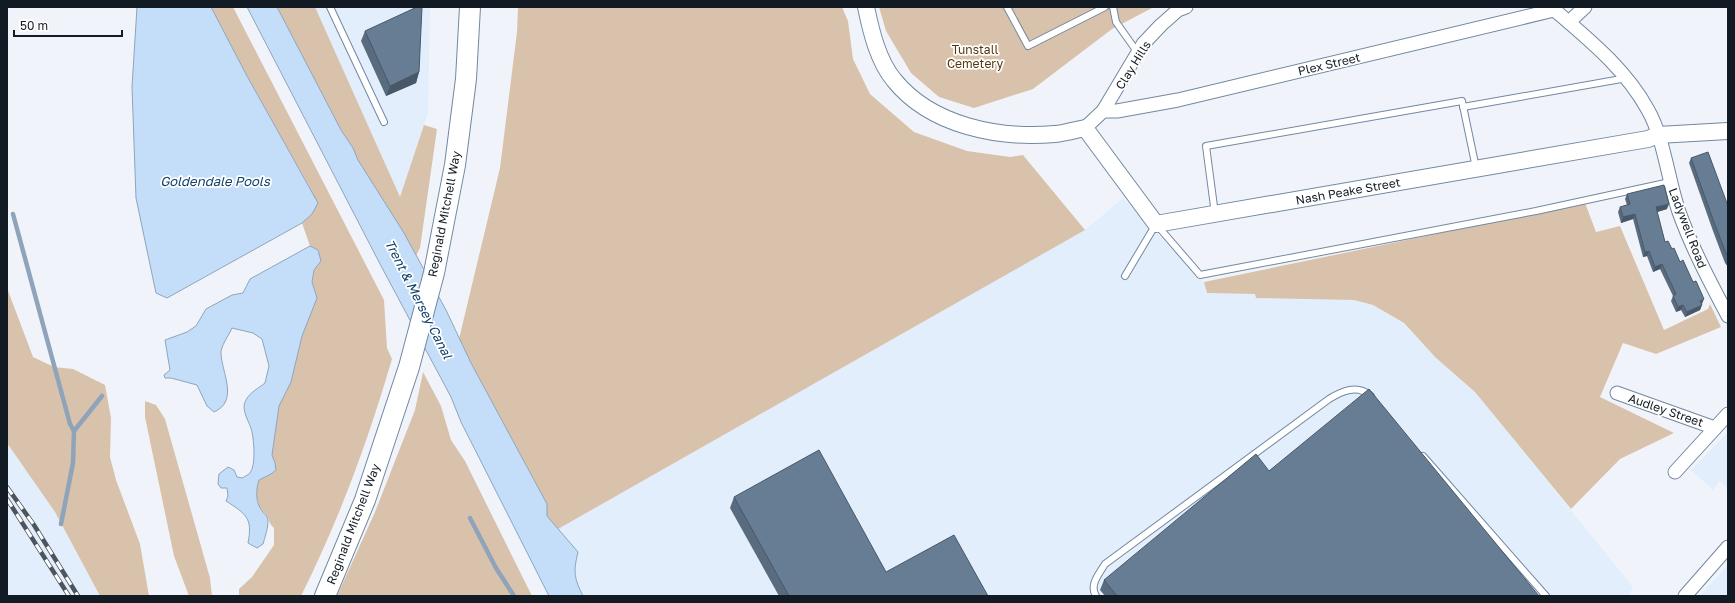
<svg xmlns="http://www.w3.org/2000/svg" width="1735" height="603" viewBox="0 0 1735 603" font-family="'Golos Text',sans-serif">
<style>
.built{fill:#e2eefb}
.green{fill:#d9c2ac}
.water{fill:#c4defa;stroke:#8fa4ba}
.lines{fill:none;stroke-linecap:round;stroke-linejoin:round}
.stream{stroke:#8fa4ba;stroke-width:4.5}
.service-casing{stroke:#7288a0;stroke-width:8}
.minor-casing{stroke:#7288a0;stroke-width:15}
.tertiary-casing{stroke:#7288a0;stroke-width:18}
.primary-casing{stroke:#7288a0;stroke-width:22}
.service{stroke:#fff;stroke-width:6}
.minor{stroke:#fff;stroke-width:13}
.tertiary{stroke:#fff;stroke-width:16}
.primary{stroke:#fff;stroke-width:20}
.rail-casing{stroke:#4c545c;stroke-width:4.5}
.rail{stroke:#fff;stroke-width:3;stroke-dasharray:9;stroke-linecap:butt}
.wall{fill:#596c7f}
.shaded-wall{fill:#485868}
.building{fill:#677d94;stroke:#485868}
.labels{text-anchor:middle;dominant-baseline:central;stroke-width:3.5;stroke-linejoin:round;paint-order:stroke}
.park-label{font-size:12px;fill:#57350c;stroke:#fff}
.street-label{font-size:12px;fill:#121b24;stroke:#fff}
.water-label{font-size:13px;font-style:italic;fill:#11416c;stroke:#fff}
</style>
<rect width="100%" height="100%" fill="#f0f4fa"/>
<g class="built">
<polygon points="315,7 430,7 428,113 400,198"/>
<polygon points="1123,198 1204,282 1207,293 1255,294 1256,298 1354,300 1373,305 1403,323 1435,357 1475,392 1633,587 1629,596 583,596 578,585 574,568 578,552 558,529 1085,230"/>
<polygon points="1728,432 1728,489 1719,481 1713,490 1691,470"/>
<polygon points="7,443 55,512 100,596 7,595"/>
<polygon points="1728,565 1728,596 1700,596 1706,589"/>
</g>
<g class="green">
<path d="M211,7H233L384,300L387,348L392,359C368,441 339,520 301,596H239V589L252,577L274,545V528C268,522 270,520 266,515C265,513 263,512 262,510C255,502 256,489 259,480L271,474L275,463L272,455L279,406L291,382L302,336L317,298L312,282L318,250L310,246L302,223L312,214L309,186L247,76Z"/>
<polygon points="277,7 315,7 400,197 424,125 437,129 420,248 416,256 358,160 353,148 341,130"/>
<polygon points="518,7 842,7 848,21 853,59 870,94 914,132 967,151 1010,157 1023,155 1085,230 558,529 546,516 547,504 471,363 459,339 500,168 517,32"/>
<polygon points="879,7 1154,7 1112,29 1033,89 974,108 939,97 911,73 886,31"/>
<polygon points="1585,203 1596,232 1620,226 1664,330 1708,309 1710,304 1721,327 1656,354 1623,343 1600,397 1674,433 1620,459 1571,509 1475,392 1435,357 1404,323 1373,305 1354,300 1256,298 1255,294 1207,293 1204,282"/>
<polygon points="7,288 33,357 54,367 73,369 105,385 111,418 110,457 116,480 140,544 149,596 100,596 55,512 7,443"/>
<polygon points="423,372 441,406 451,440 465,461 532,596 337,596 375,512 415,410"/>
<polygon points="145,401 156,405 165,419 210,578 212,596 189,596 174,556 145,417"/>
</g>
<g class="water">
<polygon points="137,7 211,7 247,76 318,203 312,214 302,223 167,298 156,293 136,198 132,87"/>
<path d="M247,7H277L341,130L353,148L358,160L404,233L446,310L471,363L547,504V516L578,552C573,572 574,578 583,596H549L461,422L451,397L380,264Z"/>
<path d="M310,246L318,250L321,261L314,270L312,282L317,298L302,336L291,382L279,406L272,455L275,463L276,470L271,474L259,480C256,489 255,502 262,511C265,515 268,516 268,522C268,528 265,537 263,544L257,548L248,543C253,518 246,514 226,501L228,496L227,488H221L218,484L219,474L228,467L234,470L237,477L242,478C244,477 248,475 250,473C256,465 254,442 252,432C250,422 240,410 246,400C250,392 259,388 265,383L269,366L262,339L253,333L232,328C229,335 220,347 221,354C222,373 239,401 214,412L207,406L197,385L171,378H165L164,375L170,370L165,340L187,332L196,326L206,309L232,295L243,293L250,279Z"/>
</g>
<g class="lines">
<g class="stream">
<polyline points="13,214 70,424 74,431 73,463 61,524"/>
<polyline points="74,431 102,396"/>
<polyline points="470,518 496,568 514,596"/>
</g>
<g class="service-casing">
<g id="service">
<polyline points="330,7 384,122"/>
<polyline points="1007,7 1028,46 1105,7"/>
<polyline points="1113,7 1116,22 1138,53"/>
<polyline points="1463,107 1627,78"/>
<polyline points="1215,214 1206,146 1462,101 1476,168"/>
<polyline points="1125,276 1156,224 1200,275 1536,211 1670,182"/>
<polyline points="1423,456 1546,596"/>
<path d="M1096,596C1089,585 1099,574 1105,564L1329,399C1342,391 1357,384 1371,396"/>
</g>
</g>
<g class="minor-casing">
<g id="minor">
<path d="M1551,7C1587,38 1625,68 1648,110C1664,138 1668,180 1679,212C1692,248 1710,282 1728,316"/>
<polyline points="1569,22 1585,7"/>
<polyline points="1103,111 1117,111 1178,100 1554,10"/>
<polyline points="1085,128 1103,111 1143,44 1161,25 1178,10 1186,7"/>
<polyline points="1617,393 1715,428"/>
<polyline points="1675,472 1728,414"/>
<polyline points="1685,596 1728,547"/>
</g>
</g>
<g class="tertiary-casing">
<path id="tertiary" d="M866,7C871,31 878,61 894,80C931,126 999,139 1055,134C1065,133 1075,130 1085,128L1156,224L1648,139L1658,135L1728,131"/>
</g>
<g class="primary-casing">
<polyline id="primary" points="325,596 365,500 409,367 434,273 455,165 466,79 470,7"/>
</g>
<use href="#service" class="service"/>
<use href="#minor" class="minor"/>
<use href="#tertiary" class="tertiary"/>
<use href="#primary" class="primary"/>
<g class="rail-casing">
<g id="rail">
<polyline points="7,487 34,525 78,596"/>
<polyline points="7,499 69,596"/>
</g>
</g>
<use href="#rail" class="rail"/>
</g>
<g class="wall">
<polygon points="365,31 419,72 416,83 386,96 361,41"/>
<polygon points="1691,158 1728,206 1728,267 1725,263 1713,231 1689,163"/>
<polygon points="1627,194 1667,209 1657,212 1665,242 1672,249 1680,262 1702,304 1700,310 1685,317 1681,310 1676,312 1671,301 1673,296 1660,269 1653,272 1647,256 1643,257 1633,219 1621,223 1618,212 1620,207 1627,205 1625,199"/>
<polygon points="1269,471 1539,596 1105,596 1100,590 1104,580"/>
<polygon points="734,497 886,572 988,596 779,596 730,508"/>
</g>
<g class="shaded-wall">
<polygon points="419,72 416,83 386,96 390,86"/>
<polygon points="1669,204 1667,209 1654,213 1656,207"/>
<polygon points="1635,214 1633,219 1621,223 1623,217"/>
<polygon points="1649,251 1647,256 1643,257 1645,252"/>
<polygon points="1662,264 1660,269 1653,272 1655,267"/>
<polygon points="1704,299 1702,304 1700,301"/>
<polygon points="1683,305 1681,310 1676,312 1678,307"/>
<polygon points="1702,305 1700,310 1685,317 1687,312"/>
</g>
<g class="building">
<polygon points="417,7 422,7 419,72 390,86 365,31"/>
<polygon points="1708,152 1728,206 1728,258 1715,225 1691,158"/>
<polygon points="1664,185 1669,204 1656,207 1665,242 1668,241 1672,249 1674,248 1680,262 1683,260 1693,282 1696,281 1704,299 1700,301 1702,305 1687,312 1683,305 1678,307 1673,296 1676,294 1662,264 1655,267 1649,251 1645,252 1635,214 1623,217 1620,207 1630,204 1627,194"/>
<polygon points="1369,389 1539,596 1117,596 1104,580 1256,454 1269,471"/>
<polygon points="819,450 886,572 954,535 988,596 789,596 734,497"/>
</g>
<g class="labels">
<g class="park-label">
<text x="975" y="49">Tunstall<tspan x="975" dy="14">Cemetery</tspan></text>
</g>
<g class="street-label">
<text transform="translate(1329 64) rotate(-13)">Plex Street</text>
<text transform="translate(1133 65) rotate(-58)">Clay Hills</text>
<text transform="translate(1348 191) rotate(-10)">Nash Peake Street</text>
<text transform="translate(444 214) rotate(-79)">Reginald Mitchell Way</text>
<text transform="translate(1688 228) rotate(69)">Ladywell Road</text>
<text transform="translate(1666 410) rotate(19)">Audley Street</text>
<text transform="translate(353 524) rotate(-69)">Reginald Mitchell Way</text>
</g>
<g class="water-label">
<text x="215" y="181">Goldendale Pools</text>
<text transform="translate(419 299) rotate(63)">Trent &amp; Mersey Canal</text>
</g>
</g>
<rect width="1735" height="603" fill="none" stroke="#121b24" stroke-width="16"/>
<path d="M14 30v6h108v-6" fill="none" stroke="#121b24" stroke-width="2"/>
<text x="20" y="30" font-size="12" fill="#121b24" stroke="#ffffff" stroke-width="3" paint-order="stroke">50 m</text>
</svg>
